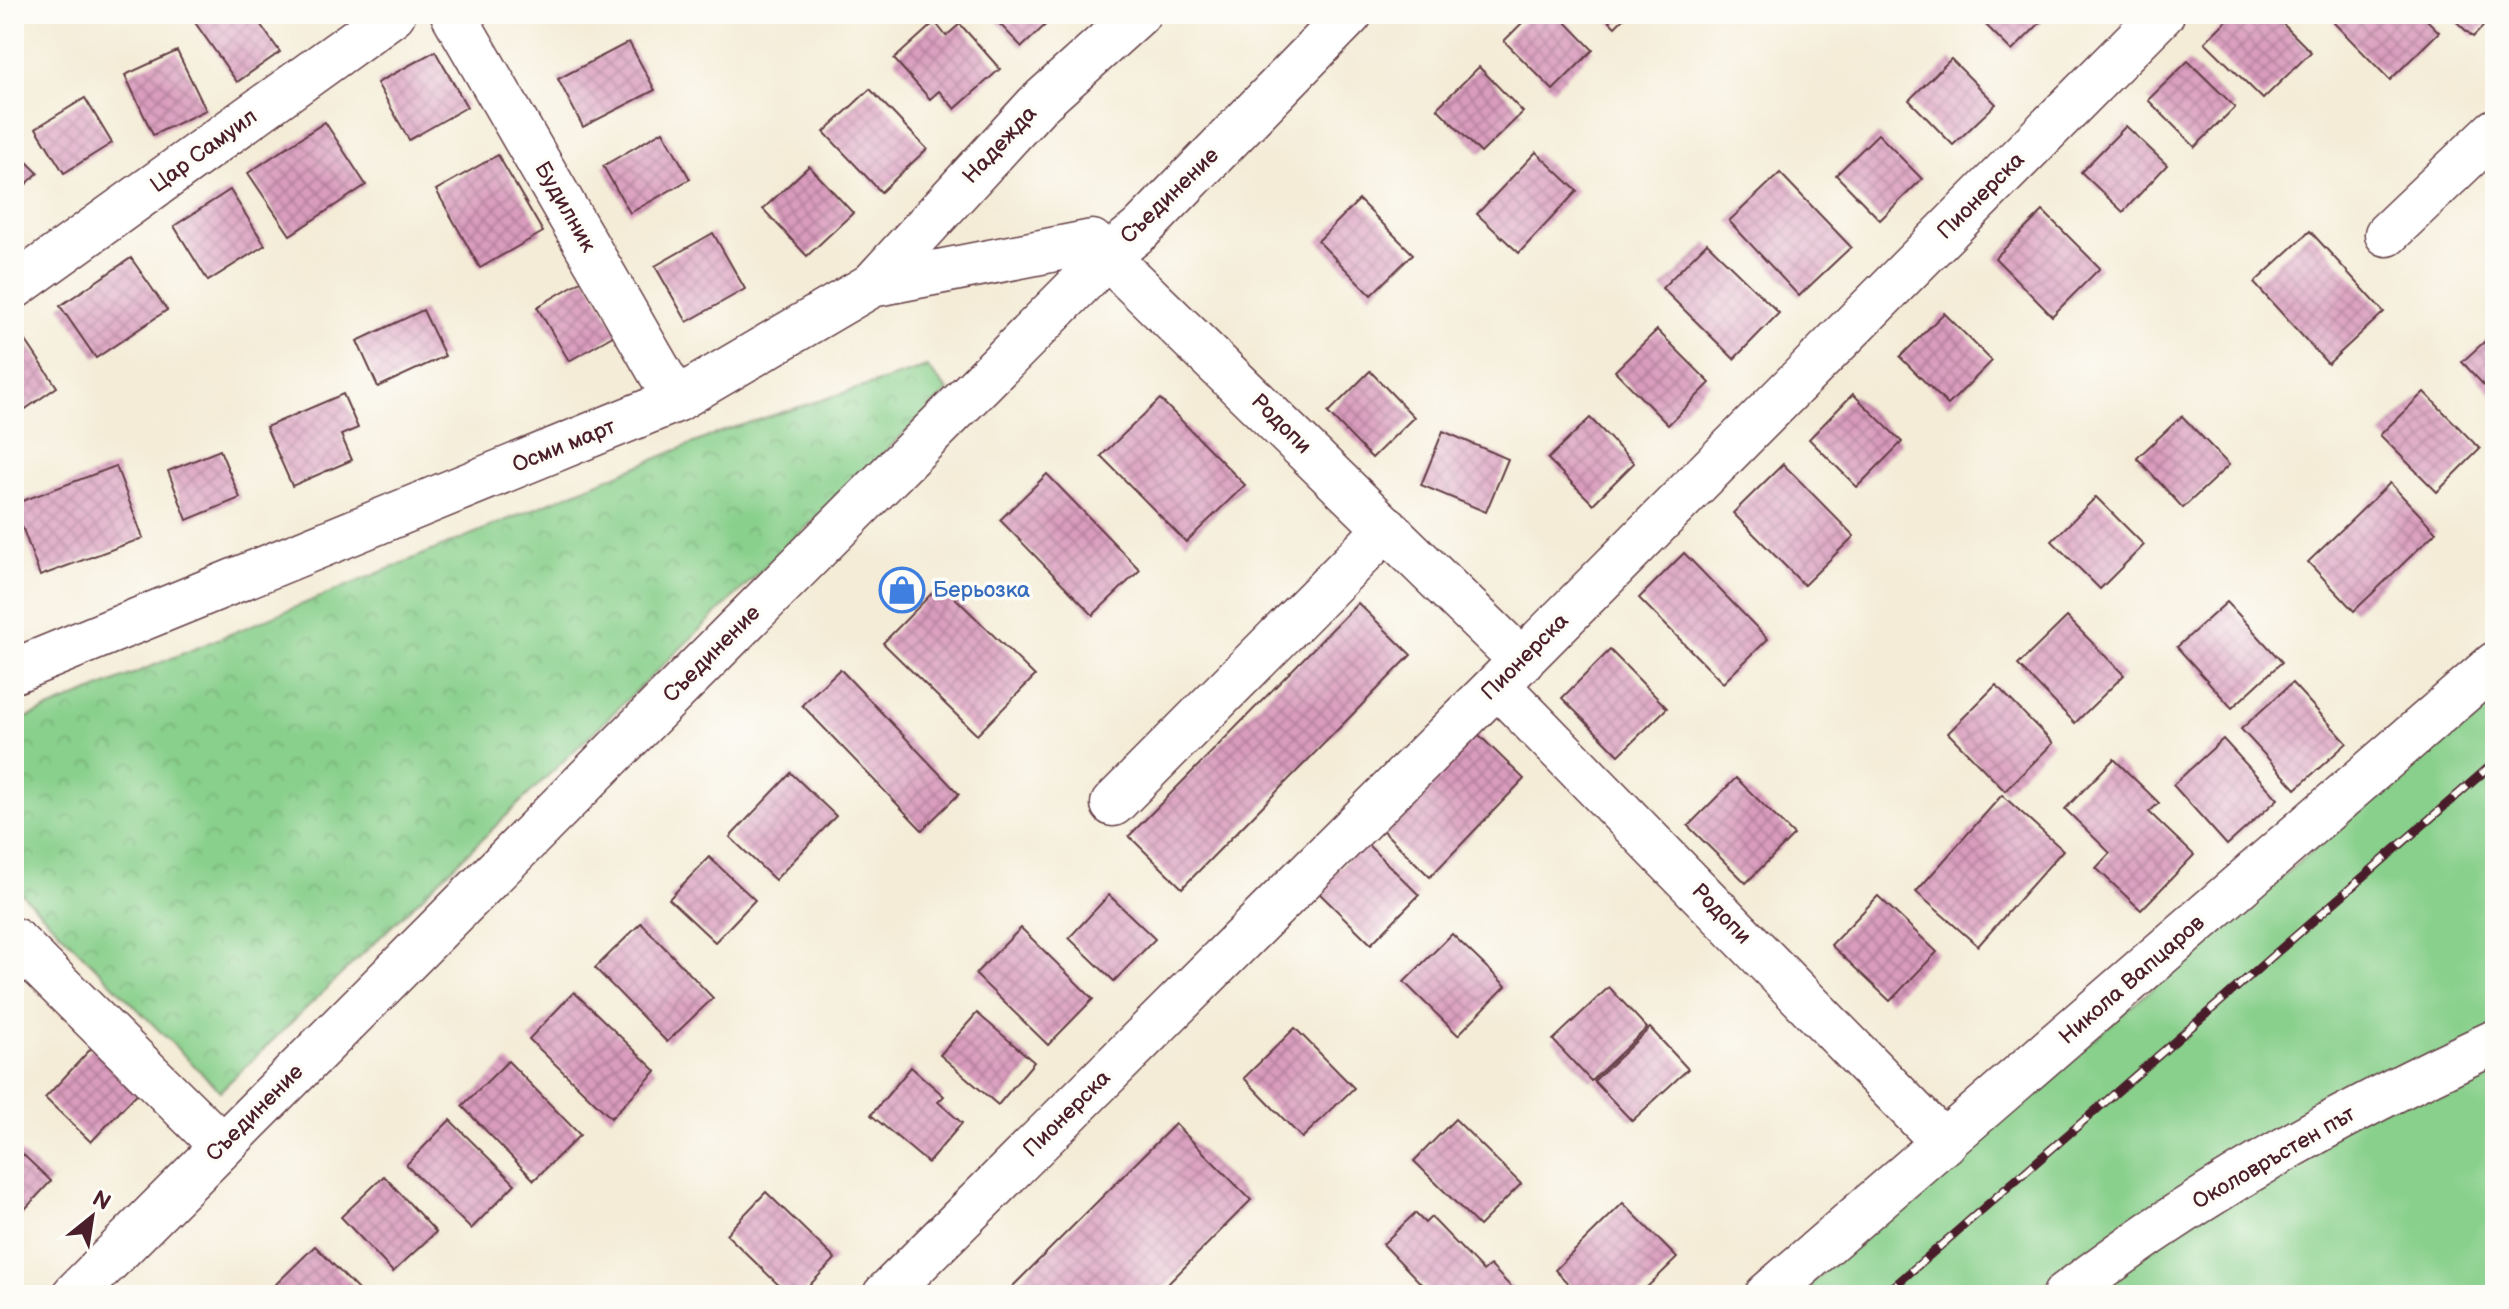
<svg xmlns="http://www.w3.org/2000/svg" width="2509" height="1309" viewBox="0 0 2509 1309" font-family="'Balsamiq Sans',sans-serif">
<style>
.green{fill:#89d08c;stroke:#6a785c;stroke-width:2}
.park{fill:url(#park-crowns);stroke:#6a785c;stroke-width:2}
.building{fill:url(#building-cross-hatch)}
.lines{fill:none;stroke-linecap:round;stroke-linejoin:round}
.minor-casing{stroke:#643e45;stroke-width:47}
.minor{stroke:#fff;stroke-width:44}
.rail-casing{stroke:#4a1f2b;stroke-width:9}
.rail{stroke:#fdfcf7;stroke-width:6;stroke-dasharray:18;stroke-linecap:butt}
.labels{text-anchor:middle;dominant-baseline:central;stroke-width:7;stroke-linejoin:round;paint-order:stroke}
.street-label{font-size:22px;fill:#4a1f2b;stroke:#fdfcf7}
.shop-label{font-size:22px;fill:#366cbe;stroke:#fdfcf7;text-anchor:start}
</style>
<defs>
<pattern id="park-crowns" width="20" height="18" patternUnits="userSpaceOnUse" patternTransform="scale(2)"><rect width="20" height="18" fill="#89d08c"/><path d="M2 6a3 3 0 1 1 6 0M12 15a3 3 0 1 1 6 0" fill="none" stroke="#78b279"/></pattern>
<pattern id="building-cross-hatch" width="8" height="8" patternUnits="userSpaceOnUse" patternTransform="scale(2)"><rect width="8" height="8" fill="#da9cbe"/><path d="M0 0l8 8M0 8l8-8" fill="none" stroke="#b37f9b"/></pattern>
</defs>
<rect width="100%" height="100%" fill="#fdfcf7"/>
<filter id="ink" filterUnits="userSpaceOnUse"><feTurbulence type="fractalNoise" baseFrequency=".0125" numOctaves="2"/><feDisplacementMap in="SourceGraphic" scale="16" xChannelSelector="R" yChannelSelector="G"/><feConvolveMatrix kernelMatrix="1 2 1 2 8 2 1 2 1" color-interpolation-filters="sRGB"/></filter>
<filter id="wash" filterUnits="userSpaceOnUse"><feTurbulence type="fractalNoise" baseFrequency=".006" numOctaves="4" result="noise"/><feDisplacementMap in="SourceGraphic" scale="32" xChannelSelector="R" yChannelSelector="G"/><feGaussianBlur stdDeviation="1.8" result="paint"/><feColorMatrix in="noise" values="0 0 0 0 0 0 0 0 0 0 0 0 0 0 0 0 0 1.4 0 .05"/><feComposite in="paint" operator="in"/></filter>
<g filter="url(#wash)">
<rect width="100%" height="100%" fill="#f4ecd7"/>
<polygon class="green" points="2495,693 2495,1295 1797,1295"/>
<polygon class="park" points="927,367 948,391 220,1091 14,886 14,723 723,431"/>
<g id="blocks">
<g class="building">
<polygon points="189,14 253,14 280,52 237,82"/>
<polygon points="990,14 1057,14 1022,47"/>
<polygon points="1531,14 1558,14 1593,50 1553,90 1504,41"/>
<polygon points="1602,14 1628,14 1615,27"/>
<polygon points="1975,14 2049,14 2012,51"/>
<polygon points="2233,14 2273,14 2311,52 2263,99 2205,42"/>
<polygon points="2341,14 2421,14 2439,32 2390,80 2333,22"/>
<polygon points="2448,14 2495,14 2473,37"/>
<polygon points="935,22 946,36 960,24 1000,69 955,109 939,91 930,99 894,59"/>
<polygon points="629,42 655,90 583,127 558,79"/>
<polygon points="177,51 206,110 153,135 125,75"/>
<polygon points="435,51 467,107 409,140 377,83"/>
<polygon points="1951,59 1996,104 1953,145 1909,100"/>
<polygon points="2188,61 2235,107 2195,147 2148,100"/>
<polygon points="1479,67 1523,112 1481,153 1437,108"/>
<polygon points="870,89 927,149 881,192 824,132"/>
<polygon points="85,98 112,143 64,173 36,128"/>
<polygon points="325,122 366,185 290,235 248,173"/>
<polygon points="2126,126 2167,165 2123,212 2081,172"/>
<polygon points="663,131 690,179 630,213 603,166"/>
<polygon points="1878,134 1922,179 1880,220 1836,175"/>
<polygon points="14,149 38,173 14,196"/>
<polygon points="1536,152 1577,191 1519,253 1477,214"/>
<polygon points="498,155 543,232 480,268 436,190"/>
<polygon points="809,166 853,213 807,256 763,209"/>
<polygon points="1780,173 1851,247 1799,296 1729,221"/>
<polygon points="230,190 265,245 208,281 174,226"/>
<polygon points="1359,200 1413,254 1371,295 1318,241"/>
<polygon points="2043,211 2100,268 2052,316 1995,258"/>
<polygon points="2310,231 2384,312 2328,364 2254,283"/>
<polygon points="713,233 745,289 687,322 655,266"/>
<polygon points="1707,243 1779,313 1734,359 1662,288"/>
<polygon points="131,258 167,310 96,358 60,306"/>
<polygon points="586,278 618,333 569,361 537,307"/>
<polygon points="423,310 445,356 378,387 357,341"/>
<polygon points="1944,313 1992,361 1948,405 1900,357"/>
<polygon points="1657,330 1710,383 1668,425 1615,371"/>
<polygon points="2495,332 2495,397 2462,362"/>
<polygon points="22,335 57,387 14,417 14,341"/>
<polygon points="1370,371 1414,417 1372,458 1328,413"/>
<polygon points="2424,392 2480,449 2437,492 2380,435"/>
<polygon points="343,394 358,428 341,435 352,460 292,486 266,427"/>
<polygon points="1853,394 1902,442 1857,487 1809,439"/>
<polygon points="1160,399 1245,485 1186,542 1101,456"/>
<polygon points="2182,416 2229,465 2183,508 2137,458"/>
<polygon points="1590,418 1634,463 1593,504 1548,459"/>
<polygon points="1443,431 1508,459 1486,512 1421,485"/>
<polygon points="220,450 240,498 187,520 168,471"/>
<polygon points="1783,464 1854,536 1804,585 1733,513"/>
<polygon points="116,466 143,538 40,576 14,504"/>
<polygon points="1047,474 1140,570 1093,615 1000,520"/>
<polygon points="2390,483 2436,532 2354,611 2308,562"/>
<polygon points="2096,497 2144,545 2100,589 2052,541"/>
<polygon points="1684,553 1768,639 1723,683 1639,598"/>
<polygon points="941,584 1035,676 977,735 883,643"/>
<polygon points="2227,602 2282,662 2232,708 2177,647"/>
<polygon points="1358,603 1411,655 1182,888 1129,836"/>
<polygon points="2067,617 2124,675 2075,723 2018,665"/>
<polygon points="1610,650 1667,708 1619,755 1562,698"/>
<polygon points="840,669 959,794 922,830 802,705"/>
<polygon points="2292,683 2347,743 2296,789 2241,729"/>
<polygon points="1996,685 2053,743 2005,791 1948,733"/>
<polygon points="1475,731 1524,779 1430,877 1381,829"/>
<polygon points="2223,739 2278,799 2227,845 2173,785"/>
<polygon points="2114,759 2159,803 2149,812 2194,855 2141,910 2096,868 2110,853 2065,809"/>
<polygon points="791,773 836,816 775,880 730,837"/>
<polygon points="1736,778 1794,835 1746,883 1688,826"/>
<polygon points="2002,795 2063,850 1978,946 1916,892"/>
<polygon points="1365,842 1419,895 1371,944 1317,891"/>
<polygon points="709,857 755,900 715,942 669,899"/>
<polygon points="1109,895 1155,939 1114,981 1069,938"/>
<polygon points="1878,896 1937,952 1890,1001 1831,945"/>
<polygon points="641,923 713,998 667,1042 595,968"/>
<polygon points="1021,928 1093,999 1048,1045 975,974"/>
<polygon points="1452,934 1506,986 1458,1035 1404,982"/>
<polygon points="1609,987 1647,1028 1591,1081 1553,1040"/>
<polygon points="574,992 656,1071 611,1118 529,1039"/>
<polygon points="977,1013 1034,1062 998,1105 940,1055"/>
<polygon points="1295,1028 1354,1088 1302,1138 1244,1078"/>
<polygon points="1650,1028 1688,1069 1632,1121 1594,1081"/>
<polygon points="100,1039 147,1083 91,1142 45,1098"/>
<polygon points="508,1061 580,1135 534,1180 462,1106"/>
<polygon points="911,1067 944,1096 938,1102 962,1123 928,1163 871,1115"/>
<polygon points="1455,1119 1521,1184 1479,1226 1414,1161"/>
<polygon points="450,1120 515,1184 471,1229 406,1165"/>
<polygon points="1175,1124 1251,1200 1157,1295 1004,1295"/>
<polygon points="14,1146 51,1181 14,1221"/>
<polygon points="384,1176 436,1232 393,1272 341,1217"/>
<polygon points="766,1192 835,1259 800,1295 789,1295 726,1234"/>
<polygon points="1623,1203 1677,1258 1639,1295 1579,1295 1555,1270"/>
<polygon points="1415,1213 1425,1223 1431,1217 1483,1271 1490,1265 1517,1293 1432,1295 1383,1244"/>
<polygon points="315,1246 363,1295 281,1295 273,1287"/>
</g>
</g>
</g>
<g filter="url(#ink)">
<use href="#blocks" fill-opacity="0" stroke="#643e45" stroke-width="2"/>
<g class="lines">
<g class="minor-casing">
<g id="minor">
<polyline points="453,14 676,400"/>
<polyline points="2387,234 2495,131"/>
<polyline points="872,285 1037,105 1138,14"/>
<polyline points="14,287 393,14"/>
<polyline points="14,671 676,400 872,285 1092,242 1522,661"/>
<polyline points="1497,685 1944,1143"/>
<polyline points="1113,804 1387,528"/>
<polyline points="14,940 222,1146"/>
<polyline points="74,1295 1109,255 1141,229 1350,14"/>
<polyline points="885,1295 1497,685 2162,14"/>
<polyline points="1767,1295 2495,664"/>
<path d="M2065,1295C2198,1193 2343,1111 2495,1042"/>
</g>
</g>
<use href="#minor" class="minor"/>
<g class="rail-casing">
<polyline id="rail" points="1884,1295 2495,762"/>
</g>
<use href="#rail" class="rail"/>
</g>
</g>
<defs>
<g id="shop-ring" transform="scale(2.3)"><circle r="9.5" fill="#fdfcf7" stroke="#3f7fe0" stroke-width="1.5"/><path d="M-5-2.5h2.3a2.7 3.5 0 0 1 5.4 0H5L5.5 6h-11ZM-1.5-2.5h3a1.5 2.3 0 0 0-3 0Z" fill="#3f7fe0"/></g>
</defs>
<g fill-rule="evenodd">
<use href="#shop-ring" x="902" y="590"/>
</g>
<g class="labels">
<g class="street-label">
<text transform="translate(1000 145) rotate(-47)">Надежда</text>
<text transform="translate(204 151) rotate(-36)">Цар Самуил</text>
<text transform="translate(1170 196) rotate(-44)">Съединение</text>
<text transform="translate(1981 196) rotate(-45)">Пионерска</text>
<text transform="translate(565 207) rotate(60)">Будилник</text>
<text transform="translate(1281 424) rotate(45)">Родопи</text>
<text transform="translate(564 446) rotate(-22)">Осми март</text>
<text transform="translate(712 654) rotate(-45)">Съединение</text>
<text transform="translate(1525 657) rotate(-45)">Пионерска</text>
<text transform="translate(1721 914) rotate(46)">Родопи</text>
<text transform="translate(2132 980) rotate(-41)">Никола Вапцаров</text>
<text transform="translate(255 1113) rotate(-45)">Съединение</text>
<text transform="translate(1067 1114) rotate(-45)">Пионерска</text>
<text transform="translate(2274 1158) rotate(-30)">Околовръстен път</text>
</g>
<g class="shop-label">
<text x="933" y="590">Берьозка</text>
</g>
</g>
<rect width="2509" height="1309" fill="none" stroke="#fdfcf7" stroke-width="48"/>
<g transform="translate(92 1217) rotate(30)" stroke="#fdfcf7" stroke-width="6" paint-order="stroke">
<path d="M0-6L14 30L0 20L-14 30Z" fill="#4a1f2b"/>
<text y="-12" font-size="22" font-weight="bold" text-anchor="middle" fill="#4a1f2b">N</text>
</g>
</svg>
